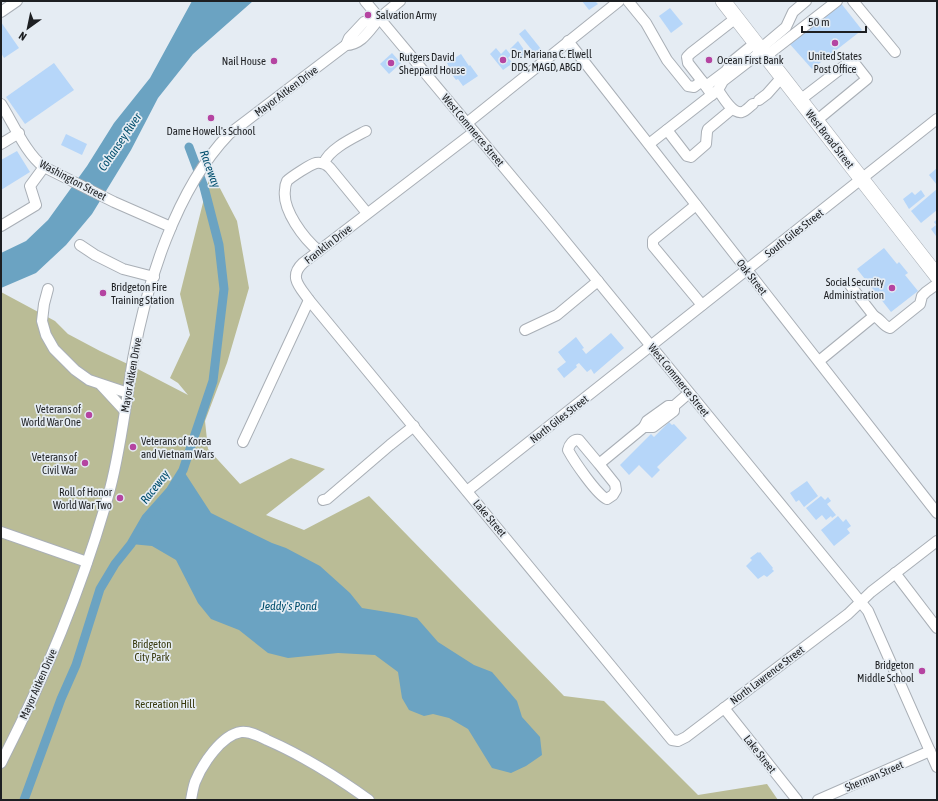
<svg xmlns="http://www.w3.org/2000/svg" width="938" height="801" viewBox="0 0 938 801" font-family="'Asap Condensed',sans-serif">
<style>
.green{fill:#babc96}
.water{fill:#6ba3c2}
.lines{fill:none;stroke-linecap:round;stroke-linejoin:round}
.canal{stroke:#6ba3c2;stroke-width:9}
.building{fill:#b6d6f9}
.minor-casing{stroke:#a9afb6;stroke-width:12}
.highway-casing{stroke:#a9afb6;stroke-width:16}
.minor{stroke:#fff;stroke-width:10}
.highway{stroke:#fff;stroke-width:15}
.poi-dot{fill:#b544a1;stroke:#e5ecf3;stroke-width:1.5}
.labels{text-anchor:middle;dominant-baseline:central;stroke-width:3.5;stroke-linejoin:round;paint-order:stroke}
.poi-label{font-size:11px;fill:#1d1f22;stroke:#e5ecf3;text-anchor:start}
.street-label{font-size:11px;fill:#1d1f22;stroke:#e5ecf3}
.park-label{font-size:11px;fill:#37390d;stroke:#e5ecf3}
.water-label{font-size:12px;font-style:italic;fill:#004e6d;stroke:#e5ecf3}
</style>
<rect width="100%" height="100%" fill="#e5ecf3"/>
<polygon class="green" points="211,171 237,221 249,288 227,363 205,421 208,449 240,484 291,458 325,469 266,515 304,530 369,496 564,696 604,701 698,795 767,784 778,800 1,800 1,292 55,321 68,334 100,351 132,366 188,395 178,383 170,378 190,335 180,294"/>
<g class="water">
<polygon points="192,1 253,1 193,54 158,98 131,150 92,214 66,245 36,273 1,288 1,253 26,241 48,220 87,166 114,123 150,78"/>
<polygon points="183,470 211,513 272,543 286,548 320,566 350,593 362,608 399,614 417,618 438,642 474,665 492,672 517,701 522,717 540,737 542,755 526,766 511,773 492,768 468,729 449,718 433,714 424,716 409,710 402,698 398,672 375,655 338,653 288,658 268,653 239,630 211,619 198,603 176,560 152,546 131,544 146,518 170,491"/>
</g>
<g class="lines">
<polyline class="canal" points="24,800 61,699 76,665 100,589 115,564 131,544 146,518 170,491 183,470 213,381 224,289 219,245 204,187 189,147"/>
</g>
<g class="building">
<polygon points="582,1 595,1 598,4 589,10"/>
<polygon points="840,2 862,30 812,69 788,42"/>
<polygon points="670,8 683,24 671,33 659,16"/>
<polygon points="1,22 19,48 4,58 1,53"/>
<polygon points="525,29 541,49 535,54 519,34"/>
<polygon points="518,41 527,54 518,60 510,49"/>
<polygon points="496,48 501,54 506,49 511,55 508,58 513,63 503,70 490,54"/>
<polygon points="392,53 401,63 389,74 380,64"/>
<polygon points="461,54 469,66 470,65 478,76 463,86 458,79 456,80 450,72 451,71 447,63"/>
<polygon points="54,63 74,90 25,124 6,97"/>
<polygon points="66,134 87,144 82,155 61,145"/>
<polygon points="17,151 30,172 1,190 1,160"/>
<polygon points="937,168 937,185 929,175"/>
<polygon points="937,189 937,210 921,223 911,211"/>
<polygon points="921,190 925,196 909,209 903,199 912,192 915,195"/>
<polygon points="937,219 937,235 936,236 931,229 936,225 934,222"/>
<polygon points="884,248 897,264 899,262 908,273 905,275 918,291 891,312 857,269"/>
<polygon points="611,333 624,348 594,374 591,369 587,372 579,363 576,365 577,367 564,378 557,369 566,362 558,352 576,337 584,348 582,349 586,354"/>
<polygon points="669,422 672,425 674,424 687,438 657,467 660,470 652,478 639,465 629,475 620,465 651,434 654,437"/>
<polygon points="807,481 818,496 804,507 799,500 796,502 790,493"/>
<polygon points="821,496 825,500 828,497 831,501 827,504 836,515 832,518 831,516 826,520 822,515 816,520 806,508"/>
<polygon points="838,516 843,522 846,519 851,526 847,529 850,533 834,546 821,530"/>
<polygon points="758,552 759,553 760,552 773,568 772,569 774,571 767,577 764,575 758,579 746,566 752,560 750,558"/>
</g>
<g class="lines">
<g class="minor-casing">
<g id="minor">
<polyline points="365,1 547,219 868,611 937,767"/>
<polyline points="628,1 646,23 667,60 688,86 694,87 702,81 712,95"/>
<polyline points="853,1 895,52"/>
<polyline points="1,12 17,1"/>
<polyline points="568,41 937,513"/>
<path d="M346,45C362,45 370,29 380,18C386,12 393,7 400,1"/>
<polyline points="760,49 786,27 793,12 806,1"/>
<polyline points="766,56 837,1"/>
<polyline points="702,81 688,63 687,57 691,53 736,18"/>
<polyline points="706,86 726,71 733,61 755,43"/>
<path d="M718,90C723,97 732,114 742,112C746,111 750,106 753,104"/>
<polyline points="759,100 767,94 782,77"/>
<polyline points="800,100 852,60 867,79 816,121"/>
<path d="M1,104C13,123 26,154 44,167L114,202L171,227"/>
<polyline points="467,123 619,1"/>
<polyline points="667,130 687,156 691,157 706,144 707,132 708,129 732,109"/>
<path d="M474,132L303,263C288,277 300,287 309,300L672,740L678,741L686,737L848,614L871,592L937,541"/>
<polyline points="1,144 19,133"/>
<polyline points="649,144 718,90 723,81 762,51"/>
<path d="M324,163C329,149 353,138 366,131"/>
<polyline points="696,205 653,240 653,246 702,305"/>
<polyline points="1,226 36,205 30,186 44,167"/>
<polyline points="80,245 95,255 123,269 154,277"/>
<path d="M319,251C304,239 282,210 285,190C285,188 286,183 287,181C291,177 311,164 316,163C322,162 326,164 330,168L367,213"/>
<polyline points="850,285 874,316"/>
<polyline points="48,289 44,304 42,321 46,335 54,349 75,370 89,380 128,393"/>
<polyline points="525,330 557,315 598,281"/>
<path d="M819,361L874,316C881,319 883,326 890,328L920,304L922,296L926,292L937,284"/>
<polyline points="101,385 125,411"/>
<polyline points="674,406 668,406 647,421 644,427 653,427 674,411 674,406 689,393"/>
<polyline points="243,442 309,300"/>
<path d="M599,464L615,484L616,490L613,495L607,499C597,495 574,461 568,450C569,445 573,439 579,440L599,464L644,427"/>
<polyline points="467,491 581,401 937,119"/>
<polyline points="323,500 327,499 390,445 414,426"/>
<polyline points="1,532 87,562"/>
<polyline points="895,573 937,628"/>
<polyline points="724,708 797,800"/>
<path d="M1,763C45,677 84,583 110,489C121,447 126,402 133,359C146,285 176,189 229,134L346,45L349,38L364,22L380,19"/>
<path d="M191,800C192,794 193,788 195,782C202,765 221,735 241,732C250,731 259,736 267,740C304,756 337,777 369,800"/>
<polyline points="818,800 930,751"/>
</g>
</g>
<g class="highway-casing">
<polyline id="highway" points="723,1 937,276"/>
</g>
<use href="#minor" class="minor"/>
<use href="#highway" class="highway"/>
</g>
<g class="poi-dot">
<circle cx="368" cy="15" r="4"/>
<circle cx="835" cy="43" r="4"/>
<circle cx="503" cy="60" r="4"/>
<circle cx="709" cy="60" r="4"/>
<circle cx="274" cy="61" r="4"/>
<circle cx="391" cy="63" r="4"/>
<circle cx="211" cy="118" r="4"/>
<circle cx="892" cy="288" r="4"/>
<circle cx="103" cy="293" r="4"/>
<circle cx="89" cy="415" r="4"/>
<circle cx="133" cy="447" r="4"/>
<circle cx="85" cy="463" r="4"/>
<circle cx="120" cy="498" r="4"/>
<circle cx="922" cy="671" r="4"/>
</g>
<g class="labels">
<g class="poi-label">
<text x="376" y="15">Salvation Army</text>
<text x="511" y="54">Dr. Mariana C. Elwell<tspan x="511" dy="13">DDS, MAGD, ABGD</tspan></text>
<text x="835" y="56" text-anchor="middle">United States<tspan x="835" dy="13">Post Office</tspan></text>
<text x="399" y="57">Rutgers David<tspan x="399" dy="13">Sheppard House</tspan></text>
<text x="717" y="60">Ocean First Bank</text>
<text x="266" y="61" text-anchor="end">Nail House</text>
<text x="211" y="131" text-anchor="middle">Dame Howell's School</text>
<text x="884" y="282" text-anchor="end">Social Security<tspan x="884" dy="13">Administration</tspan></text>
<text x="111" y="287">Bridgeton Fire<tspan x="111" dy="13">Training Station</tspan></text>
<text x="81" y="409" text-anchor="end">Veterans of<tspan x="81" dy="13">World War One</tspan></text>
<text x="141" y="441">Veterans of Korea<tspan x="141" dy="13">and Vietnam Wars</tspan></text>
<text x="77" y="457" text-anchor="end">Veterans of<tspan x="77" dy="13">Civil War</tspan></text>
<text x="112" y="492" text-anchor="end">Roll of Honor<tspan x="112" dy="13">World War Two</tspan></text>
<text x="914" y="665" text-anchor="end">Bridgeton<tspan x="914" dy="13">Middle School</tspan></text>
</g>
<g class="street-label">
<text transform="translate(286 91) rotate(-37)">Mayor Aitken Drive</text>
<text transform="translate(473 130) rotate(50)">West Commerce Street</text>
<text transform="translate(830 139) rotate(52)">West Broad Street</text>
<text transform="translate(73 180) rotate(28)">Washington Street</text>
<text transform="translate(794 233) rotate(-38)">South Giles Street</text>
<text transform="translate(328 244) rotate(-38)">Franklin Drive</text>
<text transform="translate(752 277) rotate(52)">Oak Street</text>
<text transform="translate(131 375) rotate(-80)">Mayor Aitken Drive</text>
<text transform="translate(679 380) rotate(51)">West Commerce Street</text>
<text transform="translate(559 419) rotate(-38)">North Giles Street</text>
<text transform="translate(490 518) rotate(50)">Lake Street</text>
<text transform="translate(767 675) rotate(-37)">North Lawrence Street</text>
<text transform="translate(38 684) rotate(-66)">Mayor Aitken Drive</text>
<text transform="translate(760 754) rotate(52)">Lake Street</text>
<text transform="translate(874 776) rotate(-23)">Sherman Street</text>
</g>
<g class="park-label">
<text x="152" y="644">Bridgeton<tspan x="152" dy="13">City Park</tspan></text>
<text x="165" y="704">Recreation Hill</text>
</g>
<g class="water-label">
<text transform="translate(120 142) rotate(-56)">Cohansey River</text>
<text transform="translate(210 169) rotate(70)">Raceway</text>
<text transform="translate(155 487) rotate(-52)">Raceway</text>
<text x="289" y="606">Jeddy's Pond</text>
</g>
</g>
<rect width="938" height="801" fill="none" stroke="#1d1f22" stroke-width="4"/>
<g transform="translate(28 28) rotate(213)" stroke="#e5ecf3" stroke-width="3" paint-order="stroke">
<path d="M0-3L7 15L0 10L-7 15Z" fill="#1d1f22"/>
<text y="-6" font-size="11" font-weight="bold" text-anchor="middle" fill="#1d1f22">N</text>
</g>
<path d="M802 26v6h64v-6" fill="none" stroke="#1d1f22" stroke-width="2"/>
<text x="808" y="26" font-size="12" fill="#1d1f22" stroke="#e5ecf3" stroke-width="3" paint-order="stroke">50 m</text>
</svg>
